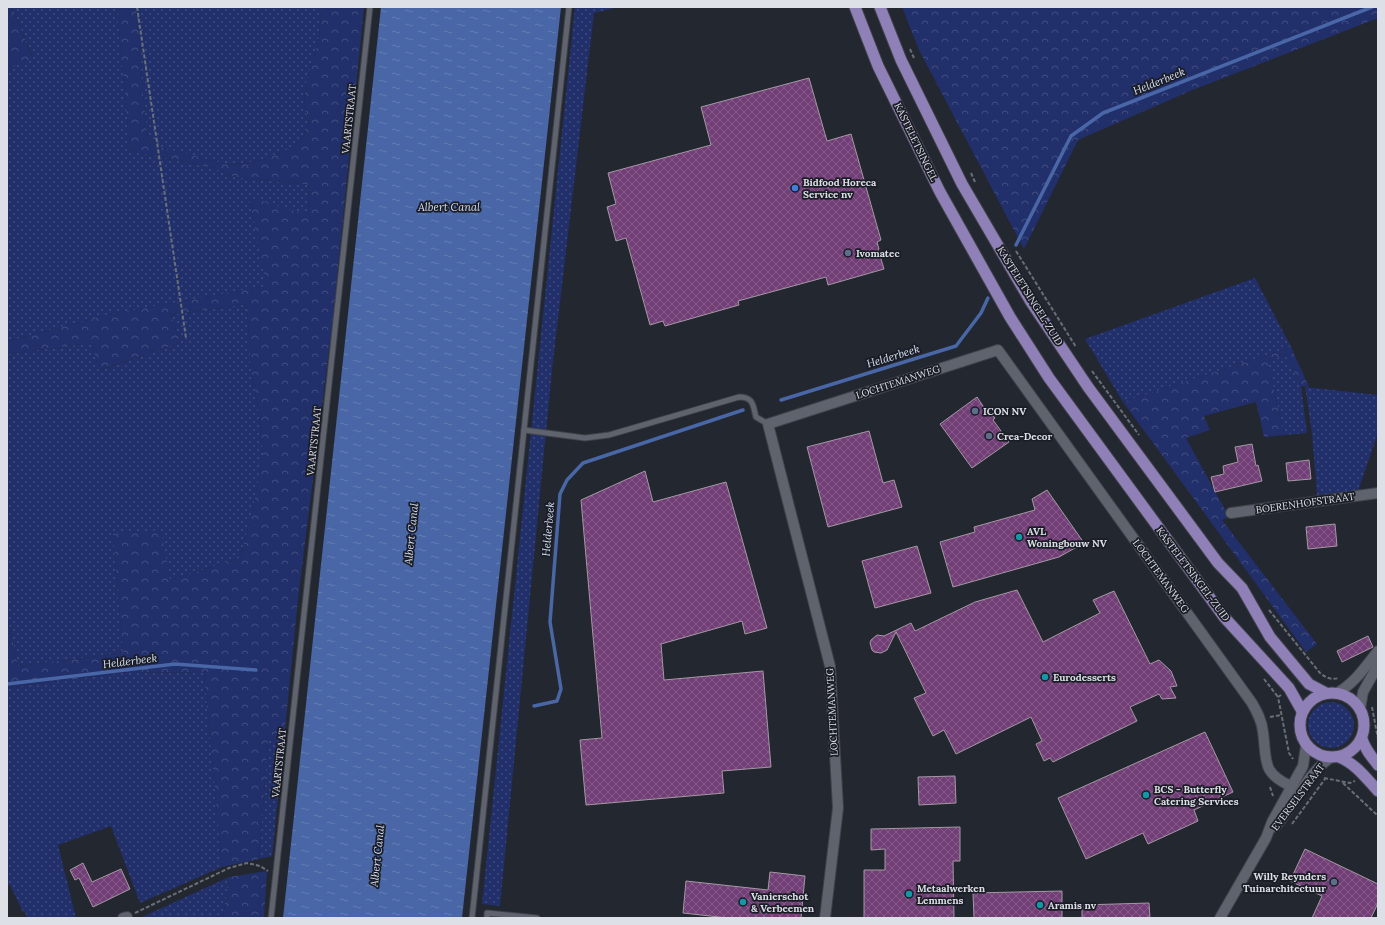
<svg xmlns="http://www.w3.org/2000/svg" width="1385" height="925" viewBox="0 0 1385 925" font-family="Lora,serif">
<style>
.grass{fill:url(#grass-dots)}
.forest{fill:url(#forest-crowns)}
.water{fill:url(#water-ripples)}
.lines{fill:none;stroke-linecap:round;stroke-linejoin:round}
.stream{stroke:#4966a6;stroke-width:3.5}
.building{fill:url(#building-cross-hatch);stroke:#a399a3}
.service-casing{stroke:#3f4249;stroke-width:7}
.minor-casing{stroke:#3f4249;stroke-width:12}
.primary-casing{stroke:#3f4249;stroke-width:13}
.path{stroke:#6a6e76;stroke-width:2;stroke-dasharray:4 2;stroke-linecap:butt}
.service{stroke:#5f636e;stroke-width:5}
.minor{stroke:#5f636e;stroke-width:10}
.primary{stroke:#9080b8;stroke-width:11}
.shop-dot{fill:#3f7fe0;stroke:#1a1d26;stroke-width:1.5}
.service-dot{fill:#5c6f8a;stroke:#1a1d26;stroke-width:1.5}
.culture-dot{fill:#0f9aa8;stroke:#1a1d26;stroke-width:1.5}
.labels{text-anchor:middle;dominant-baseline:central;stroke-width:3.5;stroke-linejoin:round;paint-order:stroke}
.street-label{font-size:10px;fill:#dde0e6;stroke:#1a1d26}
.poi-label{font-size:10px;font-weight:bold;fill:#dde0e6;stroke:#1a1d26;text-anchor:start}
.water-label{font-size:11px;font-style:italic;fill:#d5def1;stroke:#1a1d26}
</style>
<defs>
<pattern id="grass-dots" width="8" height="8" patternUnits="userSpaceOnUse"><rect width="8" height="8" fill="#212f6b"/><path d="M2 2h.1M6 6h.1" fill="none" stroke="#414d80" stroke-width="1.8" stroke-linecap="round"/></pattern>
<pattern id="forest-crowns" width="20" height="18" patternUnits="userSpaceOnUse"><rect width="20" height="18" fill="#212f6b"/><path d="M2 6a3 3 0 1 1 6 0M12 15a3 3 0 1 1 6 0" fill="none" stroke="#414d80"/></pattern>
<pattern id="water-ripples" width="26" height="14" patternUnits="userSpaceOnUse"><rect width="26" height="14" fill="#4966a6"/><path d="M2 4q2-2 4 0t4 0M15 11q2-2 4 0t4 0" fill="none" stroke="#637cb2"/></pattern>
<pattern id="building-cross-hatch" width="8" height="8" patternUnits="userSpaceOnUse"><rect width="8" height="8" fill="#723e76"/><path d="M0 0l8 8M0 8l8-8" fill="none" stroke="#865a8a"/></pattern>
</defs>
<rect width="100%" height="100%" fill="#232730"/>
<g class="grass">
<polygon points="12,7 117,7 130,151 214,168 234,177 310,185 308,216 249,198 267,286 112,314 7,341 7,69 33,58"/>
<polygon points="136,7 322,7 318,43 306,83 304,105 309,122 302,139 291,148 264,160 229,165 156,146 147,139"/>
<polygon points="575,7 619,7 594,13 552,370 500,906 482,904"/>
<polygon points="1255,278 1291,347 1123,402 1085,339"/>
<polygon points="247,304 251,371 258,407 263,454 253,509 240,558 170,580 113,534 123,653 18,666 7,615 7,354 91,343 100,370 180,343 171,315"/>
<polygon points="1285,354 1301,386 1307,433 1284,435 1268,362"/>
<polygon points="1305,387 1378,395 1378,433 1358,491 1317,495 1312,433"/>
<polygon points="130,672 204,673 222,867 140,903 111,826 58,845 76,918 27,918 25,912 23,912 10,885 7,885 7,688"/>
<circle cx="1331" cy="725" r="23"/>
<polygon points="268,739 284,740 272,856 259,859"/>
<polygon points="229,877 223,918 140,918"/>
</g>
<g class="forest">
<polygon points="7,7 12,7 33,59 7,69"/>
<polygon points="117,7 136,7 147,139 156,146 230,165 264,160 291,148 302,139 309,122 304,105 306,83 318,43 322,7 364,7 333,317 298,599 284,740 268,739 259,859 222,867 204,673 130,672 7,688 7,615 18,666 123,653 113,534 161,530 170,580 240,558 253,509 263,454 258,407 251,371 247,304 171,315 180,343 99,370 91,343 7,354 7,341 112,314 266,286 249,197 308,215 310,185 234,177 214,168 130,151"/>
<polygon points="902,7 1378,7 1378,18 1190,91 1078,140 1024,249 919,50"/>
<polygon points="1291,347 1309,387 1301,386 1285,354 1268,362 1284,435 1264,437 1256,402 1204,416 1210,430 1186,438 1229,517 1222,520 1317,644 1306,652 1123,402"/>
<polygon points="267,871 264,918 223,918 229,877"/>
</g>
<polygon class="water" points="381,7 561,7 462,918 283,918"/>
<g class="lines">
<g class="stream">
<polyline points="1016,245 1071,136 1103,113 1372,7"/>
<polyline points="781,400 956,346 981,313 988,298"/>
<polyline points="7,684 175,664 256,670"/>
<polyline points="534,706 557,701 561,689 550,622 560,494 567,480 583,463 743,410"/>
</g>
</g>
<g class="building">
<polygon points="809,78 827,141 851,134 881,240 877,242 879,249 878,249 884,269 828,285 826,277 738,301 739,305 665,326 663,321 650,325 626,238 616,241 607,207 616,204 608,173 711,145 701,107"/>
<polygon points="977,397 987,412 989,411 995,418 993,420 1009,442 972,468 940,424"/>
<polygon points="869,431 883,483 894,480 902,507 828,527 807,447"/>
<polygon points="1252,444 1256,466 1258,465 1262,481 1215,492 1211,477 1224,474 1223,466 1238,462 1235,447"/>
<polygon points="1309,460 1311,479 1288,481 1286,463"/>
<polygon points="645,471 653,502 726,482 767,628 745,634 742,621 661,644 664,680 763,671 771,767 722,771 724,793 586,805 580,740 602,738 581,500"/>
<polygon points="1047,490 1084,543 1059,557 953,587 940,542 975,532 974,527 1035,510 1032,499"/>
<polygon points="1335,524 1337,546 1308,549 1306,527"/>
<polygon points="917,546 931,593 875,608 862,561"/>
<polygon points="1017,590 1043,642 1100,613 1093,600 1114,591 1150,664 1159,660 1171,671 1177,686 1170,687 1176,698 1162,699 1159,694 1130,707 1137,721 1053,762 1050,758 1044,761 1036,744 1042,741 1031,717 956,754 944,730 933,736 914,698 926,693 896,632 887,650 881,653 874,652 872,650 870,643 871,640 877,635 884,636 911,623 915,631 975,602"/>
<polygon points="1368,636 1373,647 1342,662 1337,651"/>
<polygon points="1205,732 1233,792 1194,810 1198,821 1148,844 1143,833 1086,859 1058,798"/>
<polygon points="955,776 956,803 919,805 918,777"/>
<polygon points="960,827 960,861 953,861 954,918 864,918 864,870 885,870 885,849 871,850 871,829"/>
<polygon points="1305,849 1378,884 1378,903 1371,918 1312,918 1322,896 1290,881"/>
<polygon points="83,863 92,882 121,869 130,889 93,907 79,878 75,880 70,870"/>
<polygon points="770,872 805,876 801,918 728,918 683,913 686,881 768,890"/>
<polygon points="1062,891 1062,918 974,918 973,893"/>
<polygon points="1149,903 1150,918 1082,918 1082,905"/>
</g>
<g class="lines">
<g class="service-casing">
<g id="service">
<path d="M524,430L585,438L609,435L739,397C754,397 753,406 756,417L768,424"/>
<polyline points="271,918 370,7"/>
<polyline points="472,918 569,7"/>
<polyline points="487,918 487,913 537,918"/>
</g>
</g>
<g class="minor-casing">
<g id="minor">
<polyline points="1231,513 1378,493"/>
<path d="M1337,693C1355,683 1365,667 1378,651"/>
<polyline points="1360,709 1363,692 1378,665"/>
<path d="M1275,827C1294,805 1306,775 1330,758"/>
<polyline points="123,918 127,917"/>
<path d="M825,918L838,808L830,666L768,424L998,350L1252,703C1257,712 1262,721 1263,732C1267,760 1261,773 1291,786"/>
<polyline points="1220,918 1266,838 1272,822 1303,766 1306,746"/>
</g>
</g>
<g class="primary-casing">
<g id="primary">
<polyline points="855,7 878,66 940,192 1010,317 1049,378 1224,617 1289,688 1302,711"/>
<polyline points="880,7 901,60 962,184 1031,302 1088,387 1218,563 1242,588 1270,637 1309,684 1326,693"/>
<circle cx="1332" cy="725" r="32"/>
<path d="M1362,739C1365,749 1371,756 1378,765"/>
<path d="M1339,757C1356,764 1366,778 1378,791"/>
</g>
</g>
<g class="path">
<polyline points="137,7 186,338"/>
<polyline points="910,49 914,58"/>
<polyline points="971,173 975,182"/>
<polyline points="1016,251 1076,347"/>
<polyline points="1092,371 1139,435"/>
<path d="M1269,610L1320,673C1326,678 1331,680 1339,678"/>
<polyline points="1264,679 1278,697"/>
<polyline points="1281,695 1278,697 1289,753 1293,759"/>
<polyline points="1372,707 1378,739"/>
<polyline points="1270,717 1282,715"/>
<polyline points="1324,778 1350,783 1355,781"/>
<polyline points="1343,783 1378,816"/>
<polyline points="1270,787 1273,796"/>
<polyline points="1292,824 1325,779"/>
<polyline points="135,913 229,868 247,863 260,866 268,871"/>
</g>
<use href="#service" class="service"/>
<use href="#minor" class="minor"/>
<use href="#primary" class="primary"/>
</g>
<circle class="shop-dot" cx="795" cy="188" r="4"/>
<g class="service-dot">
<circle cx="848" cy="253" r="4"/>
<circle cx="975" cy="411" r="4"/>
<circle cx="989" cy="436" r="4"/>
<circle cx="1334" cy="882" r="4"/>
</g>
<g class="culture-dot">
<circle cx="1019" cy="537" r="4"/>
<circle cx="1045" cy="677" r="4"/>
<circle cx="1146" cy="795" r="4"/>
<circle cx="909" cy="894" r="4"/>
<circle cx="743" cy="902" r="4"/>
<circle cx="1040" cy="905" r="4"/>
</g>
<g class="labels">
<g class="street-label">
<text transform="translate(349 119) rotate(-84)">VAARTSTRAAT</text>
<text transform="translate(916 142) rotate(64)">KASTELETSINGEL</text>
<text transform="translate(1030 296) rotate(58)">KASTELETSINGEL-ZUID</text>
<text transform="translate(898 382) rotate(-18)">LOCHTEMANWEG</text>
<text transform="translate(314 441) rotate(-84)">VAARTSTRAAT</text>
<text transform="translate(1305 503) rotate(-8)">BOERENHOFSTRAAT</text>
<text transform="translate(1193 574) rotate(53)">KASTELETSINGEL-ZUID</text>
<text transform="translate(1161 576) rotate(54)">LOCHTEMANWEG</text>
<text transform="translate(832 712) rotate(-93)">LOCHTEMANWEG</text>
<text transform="translate(279 763) rotate(-84)">VAARTSTRAAT</text>
<text transform="translate(1298 797) rotate(-53)">EVERSELSTRAAT</text>
</g>
<g class="poi-label">
<text x="803" y="182">Bidfood Horeca<tspan x="803" dy="12">Service nv</tspan></text>
<text x="856" y="253">Ivomatec</text>
<text x="983" y="411">ICON NV</text>
<text x="997" y="436">Crea-Decor</text>
<text x="1027" y="531">AVL<tspan x="1027" dy="12">Woningbouw NV</tspan></text>
<text x="1053" y="677">Eurodesserts</text>
<text x="1154" y="789">BCS - Butterfly<tspan x="1154" dy="12">Catering Services</tspan></text>
<text x="1326" y="876" text-anchor="end">Willy Reynders<tspan x="1326" dy="12">Tuinarchitectuur</tspan></text>
<text x="917" y="888">Metaalwerken<tspan x="917" dy="12">Lemmens</tspan></text>
<text x="751" y="896">Vanierschot<tspan x="751" dy="12">&amp; Verbeemen</tspan></text>
<text x="1048" y="905">Aramis nv</text>
</g>
<g class="water-label">
<text transform="translate(1159 81) rotate(-22)">Helderbeek</text>
<text x="449" y="207">Albert Canal</text>
<text transform="translate(893 356) rotate(-17)">Helderbeek</text>
<text transform="translate(548 529) rotate(-85)">Helderbeek</text>
<text transform="translate(411 534) rotate(-84)">Albert Canal</text>
<text transform="translate(130 661) rotate(-7)">Helderbeek</text>
<text transform="translate(377 856) rotate(-84)">Albert Canal</text>
</g>
</g>
<rect width="1385" height="925" fill="none" stroke="#dde0e6" stroke-width="16"/>
</svg>
